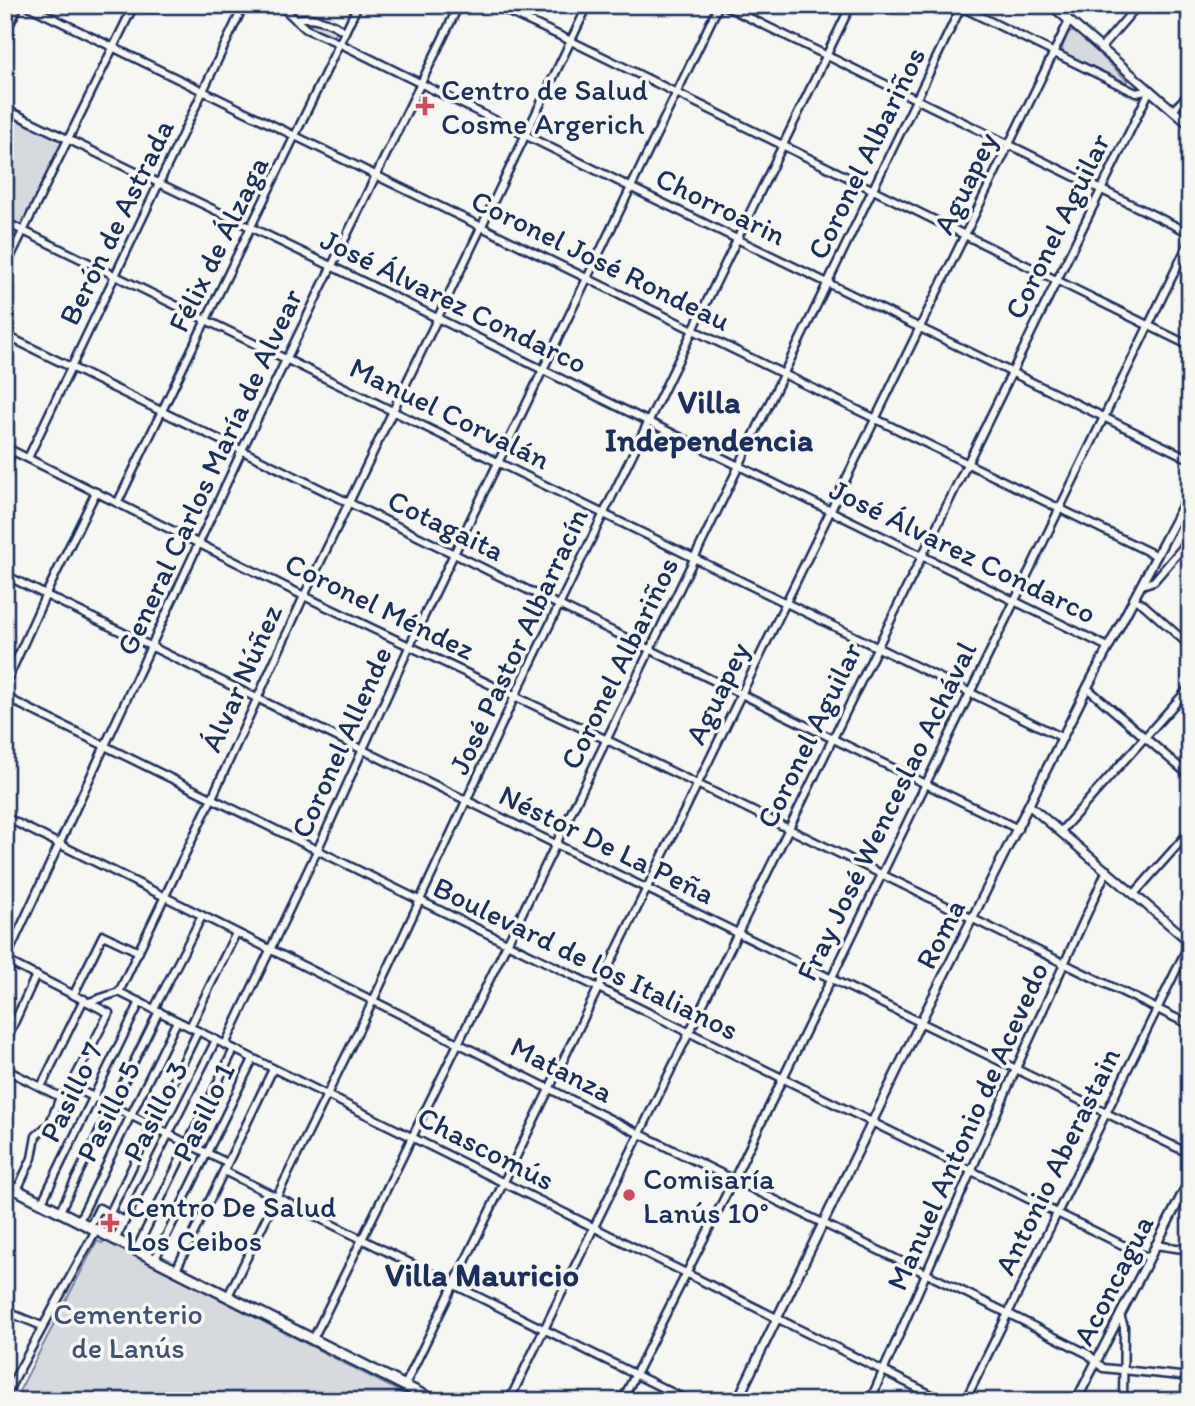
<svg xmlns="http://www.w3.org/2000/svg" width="1195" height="1406" viewBox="0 0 1195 1406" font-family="Itim,sans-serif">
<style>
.green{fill:#d6d9dd;stroke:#78849e;stroke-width:2}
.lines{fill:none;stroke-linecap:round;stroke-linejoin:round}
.minor-casing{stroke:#1b2f5e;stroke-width:11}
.tertiary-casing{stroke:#1b2f5e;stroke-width:12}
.secondary-casing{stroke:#1b2f5e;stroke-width:14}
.minor{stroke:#f6f6f2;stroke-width:6}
.tertiary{stroke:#f6f6f2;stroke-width:7}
.secondary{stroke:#f6f6f2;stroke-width:9}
.poi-dot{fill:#d1495b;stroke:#f6f6f2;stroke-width:2.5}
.labels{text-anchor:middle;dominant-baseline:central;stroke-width:7;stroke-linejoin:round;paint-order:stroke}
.poi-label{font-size:30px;fill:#1b2f5e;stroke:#f6f6f2;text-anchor:start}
.street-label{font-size:30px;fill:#1b2f5e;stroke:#f6f6f2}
.park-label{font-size:30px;fill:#405177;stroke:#f6f6f2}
.quarter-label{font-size:33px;font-weight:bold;fill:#1b2f5e;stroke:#f6f6f2}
</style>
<rect width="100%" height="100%" fill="#f6f6f2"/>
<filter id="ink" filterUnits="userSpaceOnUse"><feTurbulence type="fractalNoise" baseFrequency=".0143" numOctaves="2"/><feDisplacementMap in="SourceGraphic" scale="14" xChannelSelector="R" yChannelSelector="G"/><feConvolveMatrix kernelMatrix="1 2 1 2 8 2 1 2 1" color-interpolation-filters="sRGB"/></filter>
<g filter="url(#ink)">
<g class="green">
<polygon points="307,21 333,27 336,29 336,33 332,37 308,28 305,26 304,22"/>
<polygon points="1071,32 1076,32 1128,81 1127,83 1063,53 1062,48 1068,33"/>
<polygon points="5,109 67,140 23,230 5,222"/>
<polygon points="105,1240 418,1401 14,1401 97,1241 102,1243"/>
</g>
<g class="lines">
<g class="minor-casing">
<g id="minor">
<polyline points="26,5 1157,556"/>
<polyline points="275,5 283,8 306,29 341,44 632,188 1190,459"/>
<polyline points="494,5 571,41 1190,346"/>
<polyline points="723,5 1190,233"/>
<polyline points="957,5 1136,93 1150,90"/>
<path d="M295,19C312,16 331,21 345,32"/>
<polyline points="5,34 19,5"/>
<polyline points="1101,48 1138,5"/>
<polyline points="5,109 331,266 1108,647"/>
<polyline points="1173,110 1190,93"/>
<polyline points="5,222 1063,738"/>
<polyline points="5,268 134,5"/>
<polyline points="5,335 1018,829"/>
<polyline points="5,447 304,596 607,740 1190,1025"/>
<polyline points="28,458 244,5"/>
<polyline points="5,469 12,451"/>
<polyline points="118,502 358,5"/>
<polyline points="1181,510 1190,517"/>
<polyline points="5,575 1190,1154"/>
<polyline points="1142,585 1154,581 1190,539"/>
<polyline points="1134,599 1144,605 1190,646"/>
<polyline points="5,685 46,594 96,492"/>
<polyline points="1087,688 1190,776"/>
<polyline points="5,697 1149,1258"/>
<polyline points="5,817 640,1134 1007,1313 1088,1354 1103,1368 1190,1377"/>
<polyline points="1061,831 1190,687"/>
<polyline points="1135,893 1190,831"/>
<polyline points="5,960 109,1013 68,1091 60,1097 50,1123 36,1136 32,1158 17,1190"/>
<polyline points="5,961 242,450 459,5"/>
<polyline points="119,992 211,800 304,596 588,5"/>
<polyline points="74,994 103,935 139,952"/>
<polyline points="89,1002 119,992 944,1401"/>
<polyline points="154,1009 202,916"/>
<polyline points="190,1027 236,933"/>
<polyline points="5,1043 36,975"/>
<polyline points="225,1045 317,851 410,645 719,5"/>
<polyline points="5,1069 60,1097"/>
<polyline points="71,1086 227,1163"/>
<polyline points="41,1087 84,999"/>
<polyline points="224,1171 689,1401"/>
<polyline points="42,1202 140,1002"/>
<polyline points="60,1211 159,1011"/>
<polyline points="110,1213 198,1031"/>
<polyline points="79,1221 177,1021"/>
<polyline points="90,1226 99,1208 125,1221"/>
<polyline points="115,1240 216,1040"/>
<polyline points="1155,1245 1190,1250"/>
<polyline points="136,1250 234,1049"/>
<polyline points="155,1259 253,1059"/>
<polyline points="176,1270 273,1069"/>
<polyline points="228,1296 373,1001 515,696 851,5"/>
<polyline points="5,1311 42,1326"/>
<polyline points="1120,1315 1124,1327 1123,1401"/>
<polyline points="313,1339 556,844 962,5"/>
<polyline points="405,1385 1069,21"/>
<polyline points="5,1396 96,1230"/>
<polyline points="509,1401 1150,90"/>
<polyline points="622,1401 734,1179 1190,240"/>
<polyline points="870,1401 1016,1069 1107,870"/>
<polyline points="965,1401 1190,942"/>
</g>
</g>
<g class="tertiary-casing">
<g id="tertiary">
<polyline points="1051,5 1190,125"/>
<polyline points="1030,806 1190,942"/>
<polyline points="737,1401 921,1021 1087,688 1190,492"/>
<polyline points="1076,1401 1190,1179"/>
</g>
</g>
<g class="secondary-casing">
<polyline id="secondary" points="5,1184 435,1401"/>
</g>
<use href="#minor" class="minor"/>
<use href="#tertiary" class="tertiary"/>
<use href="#secondary" class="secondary"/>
</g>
</g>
<g class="poi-dot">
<path d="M421.5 95.5h7v7h7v7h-7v7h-7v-7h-7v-7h7z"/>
<circle cx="629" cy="1195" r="7"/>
<path d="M106.5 1212.5h7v7h7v7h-7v7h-7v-7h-7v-7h7z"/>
</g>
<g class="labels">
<g class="poi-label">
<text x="441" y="89">Centro de Salud<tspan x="441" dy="34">Cosme Argerich</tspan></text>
<text x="643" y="1178">Comisaría<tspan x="643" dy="34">Lanús 10°</tspan></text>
<text x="126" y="1206">Centro De Salud<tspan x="126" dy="34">Los Ceibos</tspan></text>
</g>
<g class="street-label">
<text transform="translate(866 153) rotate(-64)">Coronel Albariños</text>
<text transform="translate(965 183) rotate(-64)">Aguapey</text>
<text transform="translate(721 206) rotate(26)">Chorroarin</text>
<text transform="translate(116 222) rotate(-64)">Berón de Astrada</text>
<text transform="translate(1057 226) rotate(-64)">Coronel Aguilar</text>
<text transform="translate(218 244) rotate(-64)">Félix de Álzaga</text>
<text transform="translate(601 260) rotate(26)">Coronel José Rondeau</text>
<text transform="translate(454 301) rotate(26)">José Álvarez Condarco</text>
<text transform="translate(450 413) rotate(26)">Manuel Corvalán</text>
<text transform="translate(209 472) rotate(-65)">General Carlos María de Alvear</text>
<text transform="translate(446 525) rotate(26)">Cotagaita</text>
<text transform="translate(963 551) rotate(26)">José Álvarez Condarco</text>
<text transform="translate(380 606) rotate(26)">Coronel Méndez</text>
<text transform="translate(518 641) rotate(-65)">José Pastor Albarracín</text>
<text transform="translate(619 663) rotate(-64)">Coronel Albariños</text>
<text transform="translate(241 678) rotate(-66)">Álvar Núñez</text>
<text transform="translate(717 693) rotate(-64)">Aguapey</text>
<text transform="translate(809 735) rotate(-64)">Coronel Aguilar</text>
<text transform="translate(341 742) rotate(-66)">Coronel Allende</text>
<text transform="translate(886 811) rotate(-64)">Fray José Wenceslao Achával</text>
<text transform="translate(607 844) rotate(26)">Néstor De La Peña</text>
<text transform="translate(940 934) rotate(-63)">Roma</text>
<text transform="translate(586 958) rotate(26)">Boulevard de los Italianos</text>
<text transform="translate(562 1069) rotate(27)">Matanza</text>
<text transform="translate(71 1092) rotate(-64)">Pasillo 7</text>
<text transform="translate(108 1111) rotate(-64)">Pasillo 5</text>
<text transform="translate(155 1111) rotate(-63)">Pasillo 3</text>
<text transform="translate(203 1112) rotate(-64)">Pasillo 1</text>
<text transform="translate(967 1126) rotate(-66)">Manuel Antonio de Acevedo</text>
<text transform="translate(486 1148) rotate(27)">Chascomús</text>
<text transform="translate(1057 1161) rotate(-64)">Antonio Aberastain</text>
<text transform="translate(1113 1280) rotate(-63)">Aconcagua</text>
</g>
<g class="park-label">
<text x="128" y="1313">Cementerio<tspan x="128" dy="34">de Lanús</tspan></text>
</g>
<g class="quarter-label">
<text x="709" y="401">Villa<tspan x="709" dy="38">Independencia</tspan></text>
<text x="482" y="1274">Villa Mauricio</text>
</g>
</g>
<rect width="1195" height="1406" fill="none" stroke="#f6f6f2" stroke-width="28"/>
<rect x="14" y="14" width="1167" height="1378" fill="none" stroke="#1b2f5e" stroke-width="2.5" filter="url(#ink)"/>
</svg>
